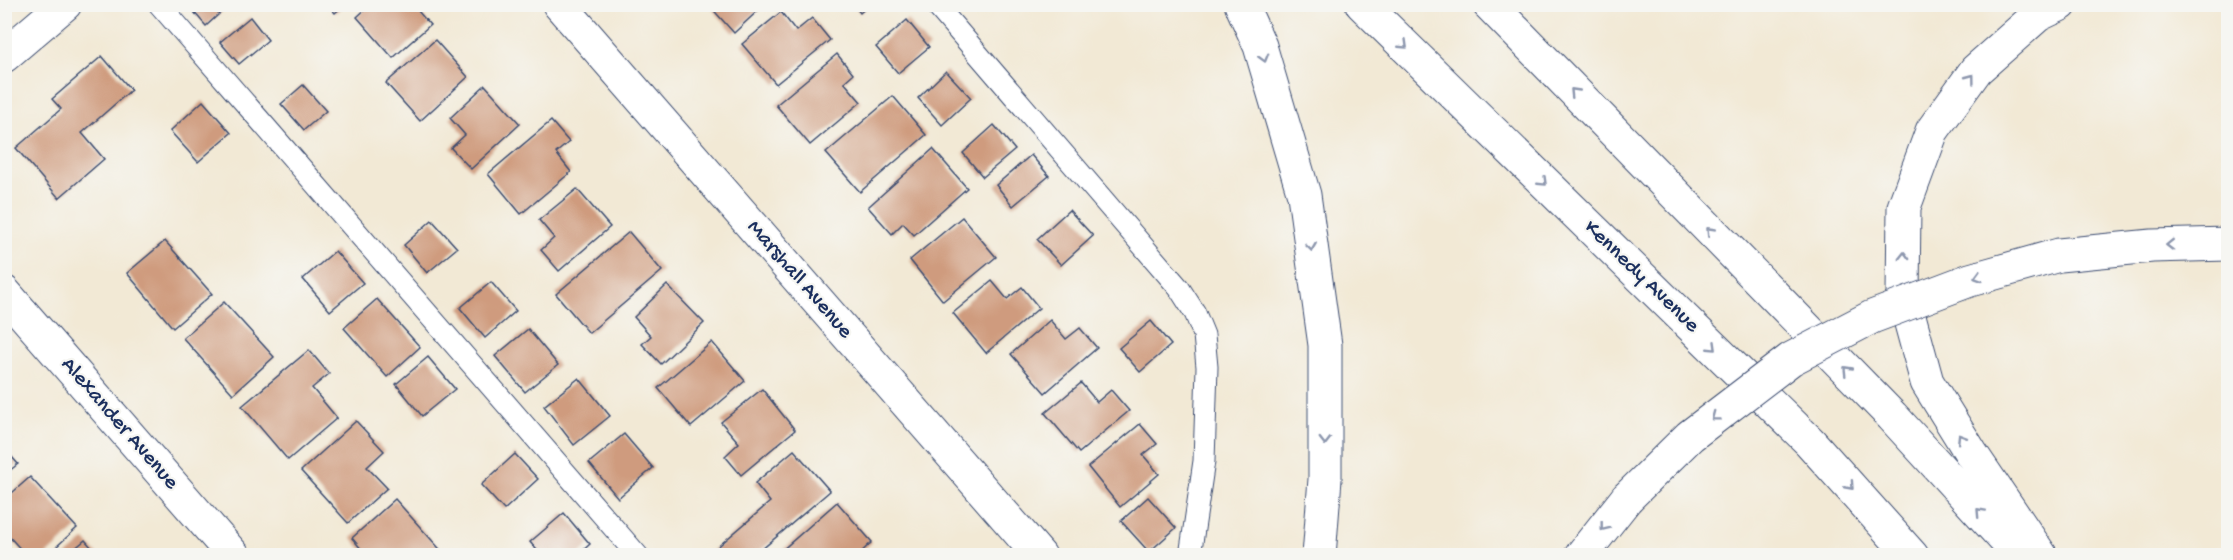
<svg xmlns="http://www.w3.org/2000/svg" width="2233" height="560" viewBox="0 0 2233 560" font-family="'Gochi Hand',sans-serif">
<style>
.building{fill:#cf9b7e}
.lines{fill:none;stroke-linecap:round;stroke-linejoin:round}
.lane-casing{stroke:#3b4b70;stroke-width:23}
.street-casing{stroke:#3b4b70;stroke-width:35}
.secondary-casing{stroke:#3b4b70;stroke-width:35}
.highway-casing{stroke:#3b4b70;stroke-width:35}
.lane{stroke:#fff;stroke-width:21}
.street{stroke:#fff;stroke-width:33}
.secondary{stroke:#fff;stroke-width:33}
.highway{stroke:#fff;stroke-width:33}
.highway-bridge-casing{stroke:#3b4b70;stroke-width:35;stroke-linecap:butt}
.highway-bridge{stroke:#fff;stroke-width:33}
.oneway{stroke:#8d97ae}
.labels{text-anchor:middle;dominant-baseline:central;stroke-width:4.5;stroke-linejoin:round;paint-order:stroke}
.street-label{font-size:22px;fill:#1b2f5e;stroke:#f6f6f2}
</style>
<rect width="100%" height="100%" fill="#f6f6f2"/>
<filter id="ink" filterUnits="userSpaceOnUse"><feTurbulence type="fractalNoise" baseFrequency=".0167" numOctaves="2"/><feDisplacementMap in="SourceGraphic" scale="12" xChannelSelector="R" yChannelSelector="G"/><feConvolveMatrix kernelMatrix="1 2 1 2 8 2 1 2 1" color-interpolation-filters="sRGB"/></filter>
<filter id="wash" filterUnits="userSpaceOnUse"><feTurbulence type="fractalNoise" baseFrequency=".008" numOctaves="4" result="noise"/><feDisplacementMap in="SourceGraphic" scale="24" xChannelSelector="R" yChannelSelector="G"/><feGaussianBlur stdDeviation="1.35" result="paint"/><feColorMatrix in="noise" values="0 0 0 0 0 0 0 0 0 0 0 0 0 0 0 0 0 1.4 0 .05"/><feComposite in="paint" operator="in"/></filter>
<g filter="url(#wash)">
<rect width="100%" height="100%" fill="#f2e9d5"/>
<g id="blocks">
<g class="building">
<polygon points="187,4 230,4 206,26"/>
<polygon points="327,4 345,4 335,13"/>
<polygon points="371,4 412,4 430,25 393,58 357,17"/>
<polygon points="708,4 765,4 734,33"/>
<polygon points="853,4 870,4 860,13"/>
<polygon points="781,12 796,31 812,18 830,40 776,84 742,44"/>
<polygon points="250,17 268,40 239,64 220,42"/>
<polygon points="907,20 929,47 898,73 876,47"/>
<polygon points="435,40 468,77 420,121 386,83"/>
<polygon points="837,54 853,74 844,82 861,102 810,145 776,105"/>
<polygon points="102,56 131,90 82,133 104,159 59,198 16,148 61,109 52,99"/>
<polygon points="946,71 971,98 942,125 918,98"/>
<polygon points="303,85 326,111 304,130 281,104"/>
<polygon points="485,85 520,124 471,169 451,148 465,135 450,118"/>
<polygon points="893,96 926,135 860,192 826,153"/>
<polygon points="203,101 231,133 198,162 170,131"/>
<polygon points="551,121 569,142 556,153 571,172 521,214 488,174"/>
<polygon points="994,125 1015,150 983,177 963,153"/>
<polygon points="933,149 967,188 914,235 903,223 892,234 868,207"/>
<polygon points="1031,155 1049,176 1013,206 996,185"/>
<polygon points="577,189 610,227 559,271 541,250 554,238 539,220"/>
<polygon points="1069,210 1093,236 1061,265 1037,239"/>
<polygon points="962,217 996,257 943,301 910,260"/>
<polygon points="432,220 457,248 427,273 404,245"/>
<polygon points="629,232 662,271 589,333 556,294"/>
<polygon points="165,241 212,294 173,328 127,273"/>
<polygon points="335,251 363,283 330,311 303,279"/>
<polygon points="992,281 1007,299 1022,287 1039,308 986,353 953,313"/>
<polygon points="491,282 516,311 485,338 460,308"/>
<polygon points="667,285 704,323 661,364 642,344 651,336 634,317"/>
<polygon points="377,299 420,347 387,377 344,328"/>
<polygon points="224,302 274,357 233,394 183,338"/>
<polygon points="1050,320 1066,339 1080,328 1097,348 1045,393 1011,354"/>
<polygon points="1151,321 1171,345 1140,372 1119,348"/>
<polygon points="528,329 558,365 525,392 495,356"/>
<polygon points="712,342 745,381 691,427 658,388"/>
<polygon points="309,350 329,374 312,388 337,418 288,460 242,406"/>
<polygon points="428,357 455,389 422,416 396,384"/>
<polygon points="579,378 610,416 574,445 544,406"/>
<polygon points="1081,383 1097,402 1111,390 1129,411 1079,453 1045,413"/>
<polygon points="762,389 795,430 741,475 725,456 739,443 721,422"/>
<polygon points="356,421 384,451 367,467 387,488 348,523 301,471"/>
<polygon points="1140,424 1157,444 1143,455 1159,474 1120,507 1088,467"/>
<polygon points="624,434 653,468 618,498 589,463"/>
<polygon points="4,448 18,464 4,475"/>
<polygon points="794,450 830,491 754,556 707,556 770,502 755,483"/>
<polygon points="515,454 538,479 504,510 481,485"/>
<polygon points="30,477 77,528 46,556 27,556 4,531 4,500"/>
<polygon points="1148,497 1176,528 1149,552 1121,521"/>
<polygon points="395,499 446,556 367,556 352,538"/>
<polygon points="837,502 872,542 857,556 781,556 779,553"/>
<polygon points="564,513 590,544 577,556 542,556 530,542"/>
<polygon points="85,540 99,556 66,556"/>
</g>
</g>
</g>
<g filter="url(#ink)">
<use href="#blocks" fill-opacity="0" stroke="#3b4b70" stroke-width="1.5"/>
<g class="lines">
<g class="lane-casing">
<g id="lane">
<polyline points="159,4 638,556"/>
<polyline points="935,4 1179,288 1195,313 1204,335 1207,367 1204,461 1190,556"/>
</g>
</g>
<g class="street-casing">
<g id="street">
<polyline points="559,4 1040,556"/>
<polyline points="4,56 65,4"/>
<polyline points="4,292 234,556"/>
</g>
</g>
<g class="secondary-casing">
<g id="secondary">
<polyline points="1362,4 1810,442 1912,556"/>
<polyline points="1489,4 1892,416 2020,556"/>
</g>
</g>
<g class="highway-casing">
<g id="highway">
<polyline points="1241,4 1260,46 1304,195 1325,345 1325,479 1319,556"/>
<polyline points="1581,556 1627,498"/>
<polyline points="2041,556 1971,453 1927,382 1903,294 1904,207 1932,131 1976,70 2038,15 2061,4"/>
</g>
</g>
<use href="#lane" class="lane"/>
<use href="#street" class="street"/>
<use href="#secondary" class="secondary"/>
<use href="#highway" class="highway"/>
<g class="highway-bridge-casing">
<polyline id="highway-bridge" points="1627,498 1690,436 1791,359 1872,317 1970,280 2059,255 2152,246 2228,244"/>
</g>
<use href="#highway-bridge" class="highway-bridge"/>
</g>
<defs><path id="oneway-chevron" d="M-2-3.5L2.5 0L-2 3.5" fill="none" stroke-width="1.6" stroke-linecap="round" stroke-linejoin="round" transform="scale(1.5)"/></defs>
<g class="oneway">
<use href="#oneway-chevron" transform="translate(1404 45) rotate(44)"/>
<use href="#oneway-chevron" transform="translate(1264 58) rotate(74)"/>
<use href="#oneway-chevron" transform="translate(1971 78) rotate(-53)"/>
<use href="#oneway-chevron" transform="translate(1574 92) rotate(-134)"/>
<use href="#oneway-chevron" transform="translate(1543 182) rotate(44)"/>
<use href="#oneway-chevron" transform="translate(1710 231) rotate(-134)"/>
<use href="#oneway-chevron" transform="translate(2170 245) rotate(179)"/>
<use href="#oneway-chevron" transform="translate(1311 247) rotate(82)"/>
<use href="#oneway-chevron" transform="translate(1904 256) rotate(-89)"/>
<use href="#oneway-chevron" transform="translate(1978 277) rotate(164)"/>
<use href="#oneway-chevron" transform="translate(1713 347) rotate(44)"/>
<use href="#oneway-chevron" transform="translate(1847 370) rotate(-134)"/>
<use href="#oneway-chevron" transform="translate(1715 417) rotate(143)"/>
<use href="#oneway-chevron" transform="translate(1961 438) rotate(-122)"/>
<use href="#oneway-chevron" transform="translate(1325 441) rotate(90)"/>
<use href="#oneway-chevron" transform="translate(1850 486) rotate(48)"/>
<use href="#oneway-chevron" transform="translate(1980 512) rotate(-133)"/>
<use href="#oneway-chevron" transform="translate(1604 527) rotate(128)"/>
</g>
</g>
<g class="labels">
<g class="street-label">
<text transform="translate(1641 277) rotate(44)">Kennedy Avenue</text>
<text transform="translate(799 280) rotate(49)">Marshall Avenue</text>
<text transform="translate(119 424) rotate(49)">Alexander Avenue</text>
</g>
</g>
<rect width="2233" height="560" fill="none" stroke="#f6f6f2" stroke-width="24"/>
</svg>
